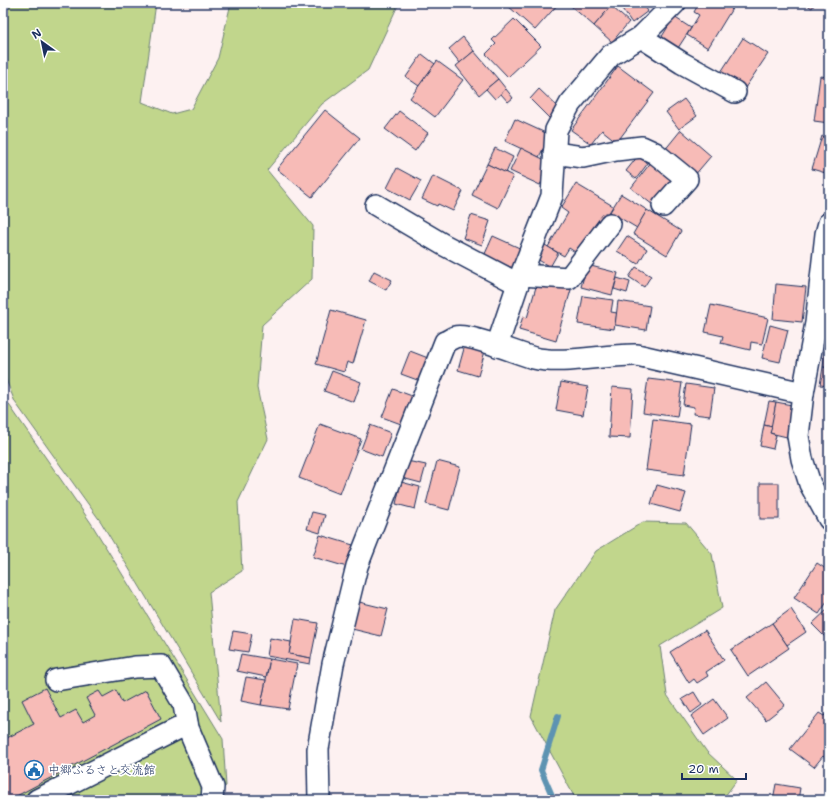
<svg xmlns="http://www.w3.org/2000/svg" width="832" height="803" viewBox="0 0 832 803" font-family="'Shantell Sans','Klee One',sans-serif">
<style>
.green{fill:#c1d68c;stroke:#6e8275}
.lines{fill:none;stroke-linecap:round;stroke-linejoin:round}
.stream{stroke:#5d93b2;stroke-width:6}
.building{fill:#f7bbb7;stroke:#1b2f5e}
.minor-casing{stroke:#1b2f5e;stroke-width:24}
.minor{stroke:#fff;stroke-width:21}
.labels{text-anchor:middle;dominant-baseline:central;stroke-width:3.5;stroke-linejoin:round;paint-order:stroke}
.poi-label{font-size:12px;fill:#1b2f5e;stroke:#fff;text-anchor:start}
</style>
<rect width="100%" height="100%" fill="#fdf1f1"/>
<filter id="ink" filterUnits="userSpaceOnUse"><feTurbulence type="fractalNoise" baseFrequency=".025" numOctaves="2"/><feDisplacementMap in="SourceGraphic" scale="8" xChannelSelector="R" yChannelSelector="G"/><feConvolveMatrix kernelMatrix="1 2 1 2 8 2 1 2 1" color-interpolation-filters="sRGB"/></filter>
<g filter="url(#ink)">
<g class="green">
<polygon points="3,3 156,3 142,102 172,114 191,109 218,58 231,3 399,3 368,70 322,104 267,170 313,226 312,279 262,325 257,388 268,439 238,502 242,571 209,592 221,722 101,522 15,402 3,372"/>
<polygon points="3,396 91,523 223,739 226,786 199,800 3,800"/>
<polygon points="643,522 686,523 712,554 722,608 660,646 667,695 707,752 737,780 722,800 576,800 531,716 555,610 596,551"/>
</g>
<g class="lines">
<polyline class="stream" points="554,800 541,770 558,716"/>
</g>
<g class="building">
<polygon points="509,3 559,3 535,30 507,5"/>
<polygon points="574,3 607,3 611,6 594,26 571,6"/>
<polygon points="618,3 642,3 648,11 632,23"/>
<polygon points="699,3 726,3 733,7 708,48 687,35 699,15 694,12"/>
<polygon points="804,3 815,3 812,8"/>
<polygon points="611,6 629,22 612,42 594,26"/>
<polygon points="674,17 691,28 678,48 661,38"/>
<polygon points="514,19 541,46 508,77 486,54 496,44 492,40"/>
<polygon points="463,37 474,51 460,63 449,49"/>
<polygon points="743,38 768,54 745,88 721,72"/>
<polygon points="474,51 498,79 479,95 456,66"/>
<polygon points="422,54 435,64 419,86 406,77"/>
<polygon points="437,61 463,80 435,117 410,98"/>
<polygon points="618,66 654,93 617,142 602,130 591,144 571,130"/>
<polygon points="820,76 829,77 829,123 814,121"/>
<polygon points="498,79 506,89 495,99 486,89"/>
<polygon points="506,89 513,98 508,102 501,94"/>
<polygon points="539,89 560,109 550,119 530,99"/>
<polygon points="684,99 697,116 679,129 666,112"/>
<polygon points="325,110 360,138 312,197 277,169"/>
<polygon points="399,111 428,133 415,151 385,129"/>
<polygon points="515,119 550,135 539,157 505,141"/>
<polygon points="681,130 711,156 694,176 664,151"/>
<polygon points="822,136 829,139 829,174 812,169"/>
<polygon points="495,148 513,157 506,173 487,164"/>
<polygon points="521,148 551,163 540,185 510,171"/>
<polygon points="638,156 648,163 636,179 626,171"/>
<polygon points="652,161 674,178 653,205 631,188"/>
<polygon points="487,164 513,176 498,208 472,195"/>
<polygon points="397,168 421,181 410,200 387,188"/>
<polygon points="433,176 463,191 453,211 438,204 437,206 422,199"/>
<polygon points="576,184 613,206 598,231 578,254 569,248 564,256 548,247 568,213 561,208"/>
<polygon points="621,194 647,210 637,228 610,212"/>
<polygon points="647,210 681,231 667,255 633,234"/>
<polygon points="471,215 490,221 482,245 463,238"/>
<polygon points="493,236 524,250 515,269 484,256"/>
<polygon points="627,236 647,249 638,264 617,251"/>
<polygon points="545,245 558,253 550,267 537,259"/>
<polygon points="587,265 618,273 612,295 581,287"/>
<polygon points="636,267 651,276 644,287 629,277"/>
<polygon points="374,271 392,280 386,290 369,281"/>
<polygon points="617,278 630,282 627,293 614,289"/>
<polygon points="538,280 571,290 556,341 519,330 523,316 527,318"/>
<polygon points="776,284 806,287 802,322 773,319"/>
<polygon points="583,296 613,300 611,312 617,313 614,329 578,324"/>
<polygon points="618,301 650,306 646,330 615,325"/>
<polygon points="711,305 768,318 762,344 751,342 750,350 721,343 723,336 705,332"/>
<polygon points="331,310 366,320 353,364 347,362 344,372 316,364"/>
<polygon points="770,325 788,330 780,362 762,358"/>
<polygon points="465,345 485,351 478,376 458,370"/>
<polygon points="825,346 829,347 829,368 823,367"/>
<polygon points="410,351 428,358 420,381 401,374"/>
<polygon points="823,367 829,368 829,386 820,385"/>
<polygon points="332,371 361,382 354,402 324,391"/>
<polygon points="648,379 682,383 677,417 643,412"/>
<polygon points="561,382 588,387 583,415 556,410"/>
<polygon points="686,384 714,388 710,416 693,414 694,407 683,405"/>
<polygon points="612,387 633,389 630,438 609,437"/>
<polygon points="393,389 412,396 401,424 382,417"/>
<polygon points="769,401 776,402 772,427 764,425"/>
<polygon points="776,402 797,406 791,438 770,433"/>
<polygon points="653,419 691,424 684,475 646,470"/>
<polygon points="320,424 361,439 340,494 299,478"/>
<polygon points="370,425 391,433 382,457 361,449"/>
<polygon points="764,425 772,427 770,433 776,435 773,449 760,446"/>
<polygon points="407,461 426,465 421,483 402,478"/>
<polygon points="437,461 460,467 449,510 426,504"/>
<polygon points="401,482 420,487 415,509 396,504"/>
<rect x="760" y="483" width="19" height="36"/>
<polygon points="657,485 686,493 680,512 651,504"/>
<polygon points="312,512 325,515 320,533 307,529"/>
<polygon points="320,535 353,545 347,567 313,557"/>
<polygon points="817,563 829,571 829,599 819,614 794,598"/>
<polygon points="359,602 388,609 381,636 352,629"/>
<polygon points="829,608 829,641 812,624"/>
<polygon points="791,609 806,632 787,645 772,623"/>
<polygon points="295,619 318,623 311,658 289,654"/>
<polygon points="772,623 789,648 748,676 731,650"/>
<polygon points="705,630 724,660 706,672 708,676 697,683 694,679 689,683 670,652"/>
<polygon points="233,631 252,634 248,652 229,649"/>
<polygon points="270,638 291,642 289,654 311,658 310,664 267,656"/>
<polygon points="241,654 270,659 266,677 237,671"/>
<polygon points="270,659 297,664 288,709 261,705"/>
<polygon points="246,677 266,680 261,705 241,701"/>
<polygon points="766,682 785,705 766,720 747,698"/>
<polygon points="45,688 61,718 76,710 83,722 95,715 86,698 99,691 103,697 116,690 122,703 146,690 161,719 9,800 3,800 3,740 34,724 22,700"/>
<polygon points="694,692 702,705 691,713 682,699"/>
<polygon points="714,699 728,718 704,735 691,716"/>
<polygon points="828,711 829,758 828,760 823,756 814,767 790,749 819,713 824,716"/>
<polygon points="776,784 800,788 798,800 773,800"/>
</g>
<g class="lines">
<g class="minor-casing">
<g id="minor">
<polyline points="641,37 682,63 735,92"/>
<polyline points="554,153 583,157 616,150 642,147 655,153 687,179 663,206"/>
<polyline points="376,205 444,245 518,284"/>
<polyline points="829,223 826,234 816,323 803,393 798,436 802,459 810,484 829,519"/>
<polyline points="521,275 569,278 610,224"/>
<polyline points="497,346 521,275 552,196 556,130 570,104 611,55 641,37 675,3"/>
<polyline points="56,680 135,667 161,666 184,705 188,728 213,787 212,800"/>
<polyline points="37,800 187,724"/>
<path d="M319,800L318,749L333,664L357,566L445,342C448,341 452,338 455,337C468,333 519,354 534,358C564,365 605,354 637,355L803,393"/>
</g>
</g>
<use href="#minor" class="minor"/>
</g>
</g>
<defs>
<g id="civic-ring" transform="scale(1)"><circle r="9.5" fill="#fff" stroke="#1f6fb2" stroke-width="1.5"/><path d="M-.6-6.5H3V-4.5H.6V-3L4-1V1h2V6H-6V1h2V-1L-.6-3ZM-1.2 2.5V6h2.4V2.5Z" fill="#1f6fb2"/></g>
</defs>
<g fill-rule="evenodd">
<use href="#civic-ring" x="34" y="770"/>
</g>
<g class="labels">
<g class="poi-label">
<text x="48" y="770">中郷ふるさと交流館</text>
</g>
</g>
<rect width="832" height="803" fill="none" stroke="#fff" stroke-width="16"/>
<rect x="8" y="8" width="816" height="787" fill="none" stroke="#1b2f5e" stroke-width="1.5" filter="url(#ink)"/>
<g transform="translate(42 42) rotate(327)" stroke="#ffffff" stroke-width="3" paint-order="stroke">
<path d="M0-3L7 15L0 10L-7 15Z" fill="#1b2f5e"/>
<text y="-6" font-size="11" font-weight="bold" text-anchor="middle" fill="#1b2f5e">N</text>
</g>
<path d="M682 773v6h64v-6" fill="none" stroke="#1b2f5e" stroke-width="2"/>
<text x="688" y="773" font-size="12" fill="#1b2f5e" stroke="#ffffff" stroke-width="3" paint-order="stroke">20 m</text>
</svg>
